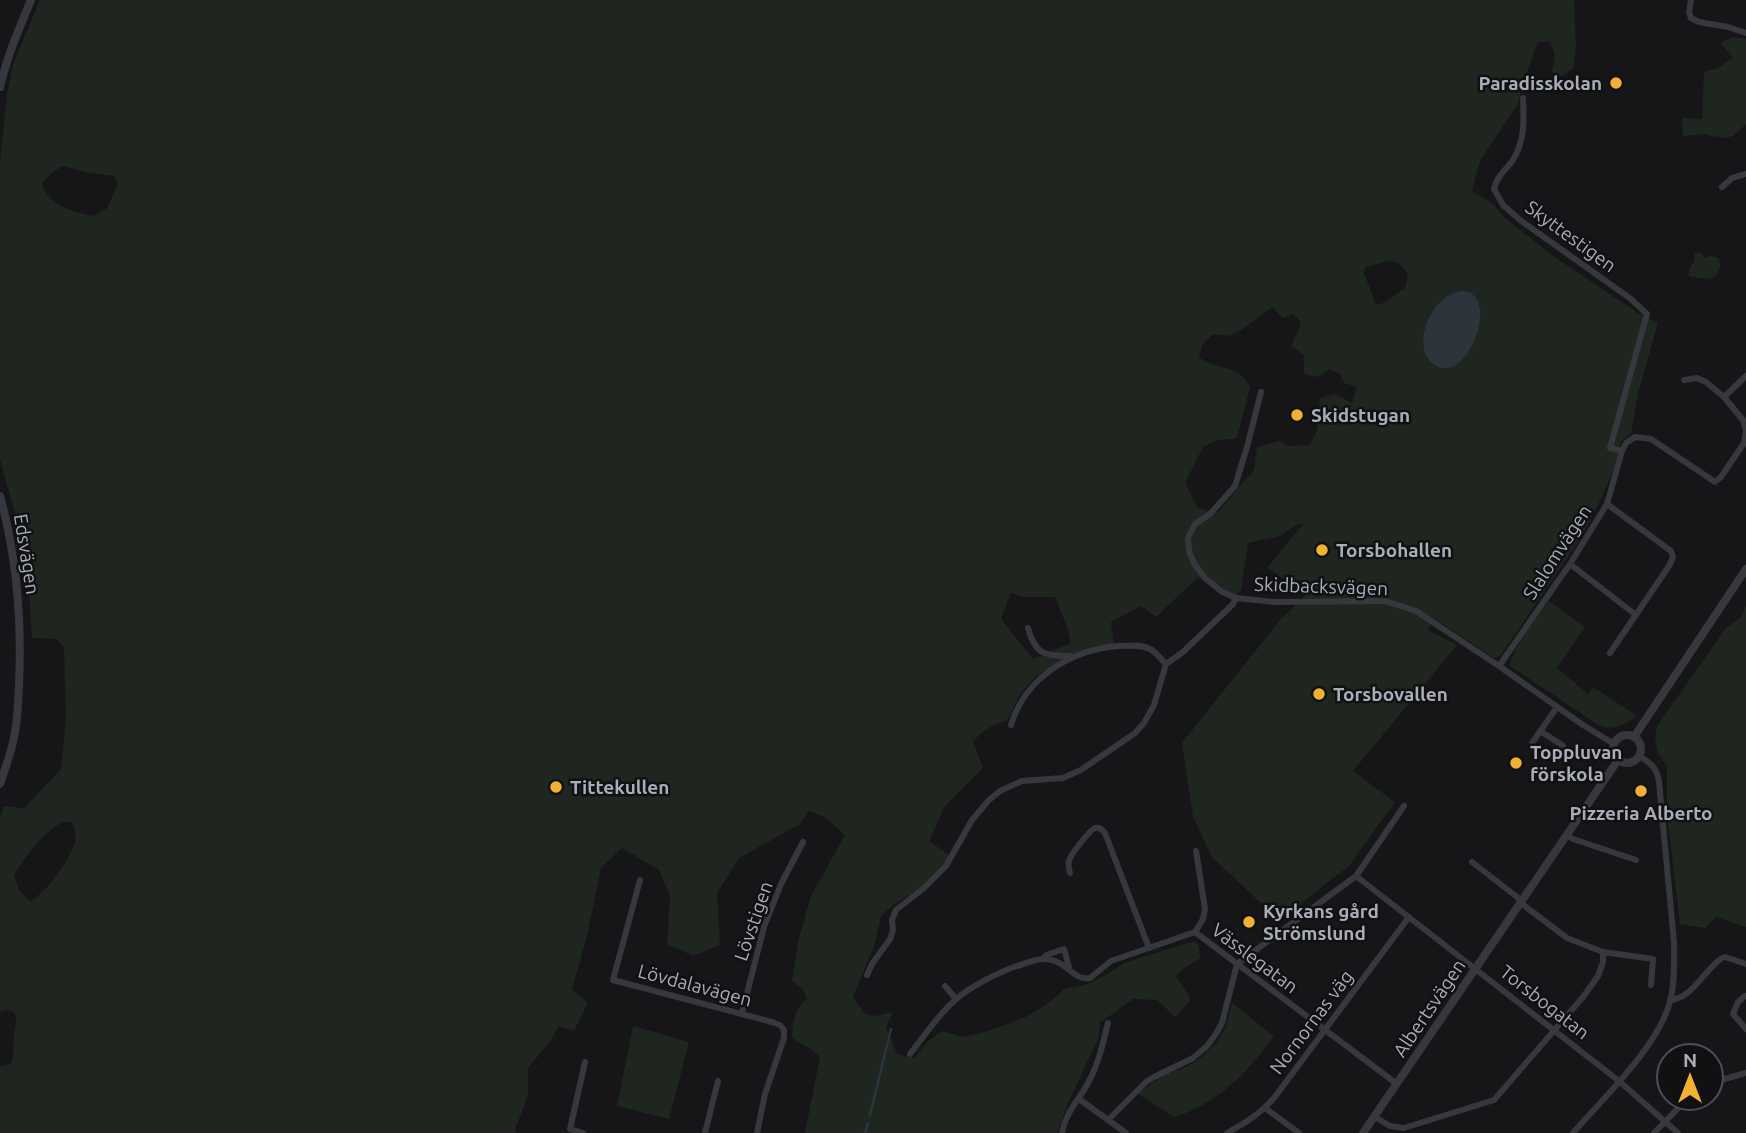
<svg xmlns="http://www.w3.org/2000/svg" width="1746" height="1133" viewBox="0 0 1746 1133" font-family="Ubuntu,sans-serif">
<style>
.green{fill:#1e261f;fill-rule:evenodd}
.water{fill:#2c353c}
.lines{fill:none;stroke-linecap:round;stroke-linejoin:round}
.stream{stroke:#2c353c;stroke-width:2.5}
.minor{stroke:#37383d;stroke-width:6}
.tertiary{stroke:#37383d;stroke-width:8}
.poi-dot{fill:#f2b134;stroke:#111113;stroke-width:2.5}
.labels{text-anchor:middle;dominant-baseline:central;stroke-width:5;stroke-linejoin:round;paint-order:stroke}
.poi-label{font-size:19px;font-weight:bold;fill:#a8adb8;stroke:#111113;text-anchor:start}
.street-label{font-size:19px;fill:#a8adb8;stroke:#111113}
</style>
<rect width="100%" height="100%" fill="#161618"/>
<g class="green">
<path d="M40,0H1574L1576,49L1573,69L1561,76L1552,72L1555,56L1550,41L1538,42L1523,83L1518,104L1480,161L1472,191L1492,203L1505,218L1553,256L1638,313L1658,323L1638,394L1631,433L1621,442L1616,464L1598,505L1579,541L1500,656L1494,658L1435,619L1428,630L1457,645L1353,771L1395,802L1349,866L1304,901L1289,917L1286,915L1279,920L1212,857L1193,817L1182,743L1281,619L1307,594L1267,568L1304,523L1296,525L1280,536L1248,543L1241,590L1232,601L1198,577L1156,617L1141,606L1111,622L1114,646L1094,647L1075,653L1035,677L1019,696L1007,721C993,724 982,731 973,742L983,768L945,806L929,841L949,855L943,867L925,886L893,905L881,916L874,946L853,997L864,1013L875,1016L893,1012L886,1027L897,1054L914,1058L927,1042L942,1031L963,1037L989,1031L1028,1016L1050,1002L1064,989L1085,985L1108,974L1124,963L1195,941L1199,946L1200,958L1180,971L1176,976L1190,998L1189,1002L1175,1017L1157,1000L1133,999L1100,1023L1098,1039L1069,1101L1057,1133H805L820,1057L809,1048L792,1038C793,1020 794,1011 807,998L802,989L792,981L798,941L811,896L845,835L825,817L809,811L800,824L739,858L717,893L720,945L693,956L667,944L670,896L659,870L622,848L601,868L587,936L572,989L588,1003L574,1031L559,1026L548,1044L528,1068V1095L515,1130L516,1133H0V1066L11,1064C14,1054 13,1045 14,1035C15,1026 18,1021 14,1012L5,1010L0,1012V818L4,806L24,808L61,769L66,717L64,648L57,639L32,638L28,576L20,532L0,459V162L7,95L13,64ZM62,166L91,173L114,176L118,184L107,208L94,216C74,212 49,206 42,184L52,173ZM1389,261L1399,263L1408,274L1405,288L1386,302L1376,305L1364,273L1365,267ZM1272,307L1283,318L1293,314L1300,321V327L1291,346L1304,355V373L1307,375L1318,377L1330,369L1340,374L1344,383L1357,387L1352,403L1335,394L1320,398L1317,430L1310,445L1288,446L1280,441L1257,447L1254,470L1217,513L1198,508L1185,483L1203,447L1215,441L1237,438L1250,387C1243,373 1236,371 1222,367C1214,365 1207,361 1199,358L1202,345L1213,334L1229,336L1241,330ZM1011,593L1023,597H1055L1067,627L1071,643L1033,659L1001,619ZM63,822H71C75,828 77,836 75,843C69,861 46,893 30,901L19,890L14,875C26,856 43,832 63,822Z"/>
<polygon points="1734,37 1746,39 1746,124 1733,136 1726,138 1711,136 1707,134 1683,136 1682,118 1702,119 1704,72 1718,68 1733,57 1720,43"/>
<path d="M1697,252L1701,253L1705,258L1709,256L1717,257C1723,265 1720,268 1716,276L1707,279L1688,276L1690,268L1695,260L1694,255Z"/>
<path d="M1549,601L1585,627L1557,668L1588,694L1593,687L1637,716C1625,724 1615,731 1600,726L1510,666C1511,650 1539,615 1549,601Z"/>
<polygon points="1746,606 1746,927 1716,917 1705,928 1680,924 1667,815 1667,766 1658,754 1655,738 1657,726 1726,628 1741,617"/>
<path d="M1232,1003L1274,1036C1248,1072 1218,1104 1174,1117L1138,1094L1152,1083L1166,1074L1188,1066L1203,1056L1216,1043L1225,1029Z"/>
<polygon points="633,1026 689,1042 669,1119 617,1106"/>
</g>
<path class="water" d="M1461,291C1464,291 1470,292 1472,294C1492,309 1472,360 1452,367C1448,368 1444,368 1440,368C1434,364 1427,360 1425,353C1418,327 1436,296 1461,291Z"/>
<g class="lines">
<g class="stream">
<polyline points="870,1115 891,1029"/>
<polyline points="865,1133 868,1123"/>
</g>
<g class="minor">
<polyline points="1691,0 1689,12 1691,18 1699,22 1728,27 1746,33"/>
<path d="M1523,98C1524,120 1525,140 1513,160C1506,170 1496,177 1494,189L1503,205L1520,220L1631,299L1647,314L1610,448L1622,451"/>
<polyline points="1722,187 1732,178 1746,174"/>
<polyline points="1684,380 1697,378 1706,382 1724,397 1743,420 1746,430"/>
<polyline points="1261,392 1247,447 1235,486 1210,514 1195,524 1188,538 1189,552 1195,565 1206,579 1221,591 1236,598 1274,602 1385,601 1416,611 1499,666 1583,725 1614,744"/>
<polyline points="1724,397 1746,376"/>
<polyline points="1607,504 1671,551 1673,557 1669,566 1610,653"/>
<polyline points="1570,564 1636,615"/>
<path d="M1028,628C1035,654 1044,656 1070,656"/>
<polyline points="1499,666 1570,564 1607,504 1622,451 1626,443 1635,437 1651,439 1715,482 1721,477 1744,443 1746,432"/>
<path d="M1011,725C1025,678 1070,650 1118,646C1128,646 1141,644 1150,649C1156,652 1161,659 1166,664"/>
<polyline points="1540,731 1562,745 1569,754"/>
<polyline points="1532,743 1557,707"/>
<polyline points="1566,835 1573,839 1636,860"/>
<polyline points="1472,862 1517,897 1526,907 1567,938 1603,952 1653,959 1651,985"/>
<path d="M1070,873C1069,869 1068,865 1069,861C1070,855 1090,830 1095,828C1101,827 1102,830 1105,833L1149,948"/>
<polyline points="1356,876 1619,1081 1678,1133"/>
<polyline points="640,880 613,980 772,1022 780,1025 784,1030 784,1038 765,1094 757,1133"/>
<polyline points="1195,932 1397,1084"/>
<polyline points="1043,959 1046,955 1064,949 1069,967"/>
<polyline points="867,975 872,964 890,939 893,930 892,920 896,910 924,888 946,866 972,820 989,800 1000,791 1022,781 1063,778 1081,770 1135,733 1144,723 1154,705 1166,664 1183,652 1233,604 1236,598"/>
<polyline points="945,986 956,999"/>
<polyline points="1745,996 1738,1002 1733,1014 1746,1029"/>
<path d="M1670,1000C1693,998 1704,970 1722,958L1725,957L1746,964"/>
<polyline points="742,1013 764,927 781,884 803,842"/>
<path d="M910,1054C924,1036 938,1015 955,1000C971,986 992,976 1011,968C1021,965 1032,960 1042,959C1067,958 1071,981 1090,978L1111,961L1195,932L1203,919L1205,909L1196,851"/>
<polyline points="1711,1083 1746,1073"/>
<polyline points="1079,1099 1126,1133"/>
<polyline points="1265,1108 1299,1133"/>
<polyline points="1375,1117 1390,1126 1404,1128 1494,1100 1583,997 1598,976 1603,962 1603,952"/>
<polyline points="1108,1120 1146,1082 1154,1077 1193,1058 1207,1046 1216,1034 1222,1023 1237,964 1356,876 1404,806"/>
<polyline points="583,1133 570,1129 585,1062"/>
<polyline points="705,1133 718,1081"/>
<path d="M1062,1133C1065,1113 1079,1100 1088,1083C1098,1065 1103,1044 1108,1023"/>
<path d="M1227,1133C1245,1123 1260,1114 1274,1098L1409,917"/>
<path d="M1573,1133C1604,1097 1657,1048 1670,1002C1675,983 1674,961 1674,942L1659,782C1657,768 1651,763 1639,756"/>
<polyline points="1654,1133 1688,1098"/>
</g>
<g class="tertiary">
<path d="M0,87C7,56 19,29 31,0"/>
<path d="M0,496C17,558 22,619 19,684C18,702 18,720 14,738C11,753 5,769 0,784"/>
<circle cx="1627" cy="749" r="14"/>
<polyline points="1634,737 1746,569"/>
<polyline points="1363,1133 1618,760"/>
</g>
</g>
<g class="poi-dot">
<circle cx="1616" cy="83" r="7"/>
<circle cx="1297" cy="415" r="7"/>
<circle cx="1322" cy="550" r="7"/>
<circle cx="1319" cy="694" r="7"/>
<circle cx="1516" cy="763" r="7"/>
<circle cx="556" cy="787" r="7"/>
<circle cx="1641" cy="791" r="7"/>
<circle cx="1249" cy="922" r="7"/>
</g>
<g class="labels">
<g class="poi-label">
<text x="1602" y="83" text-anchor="end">Paradisskolan</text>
<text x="1311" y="415">Skidstugan</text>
<text x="1336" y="550">Torsbohallen</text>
<text x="1333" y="694">Torsbovallen</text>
<text x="1530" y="752">Toppluvan<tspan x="1530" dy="22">förskola</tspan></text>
<text x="570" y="787">Tittekullen</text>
<text x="1641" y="813" text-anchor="middle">Pizzeria Alberto</text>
<text x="1263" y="911">Kyrkans gård<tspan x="1263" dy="22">Strömslund</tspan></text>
</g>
<g class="street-label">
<text transform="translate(1571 236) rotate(36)">Skyttestigen</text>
<text transform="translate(1557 552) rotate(-57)">Slalomvägen</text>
<text transform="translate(27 554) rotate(81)">Edsvägen</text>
<text transform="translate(1321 586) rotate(2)">Skidbacksvägen</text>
<text transform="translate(753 921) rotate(-71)">Lövstigen</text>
<text transform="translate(1255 958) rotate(37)">Vässlegatan</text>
<text transform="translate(695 985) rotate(15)">Lövdalavägen</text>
<text transform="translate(1545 1002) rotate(38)">Torsbogatan</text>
<text transform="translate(1429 1008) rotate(-56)">Albertsvägen</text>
<text transform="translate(1311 1022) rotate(-53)">Nornornas väg</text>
</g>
</g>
<g transform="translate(1690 1077)"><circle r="33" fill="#111113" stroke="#4d4f55" stroke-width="2"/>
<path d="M0-5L12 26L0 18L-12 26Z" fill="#f2b134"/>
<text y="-10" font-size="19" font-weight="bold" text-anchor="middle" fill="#a8adb8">N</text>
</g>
</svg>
